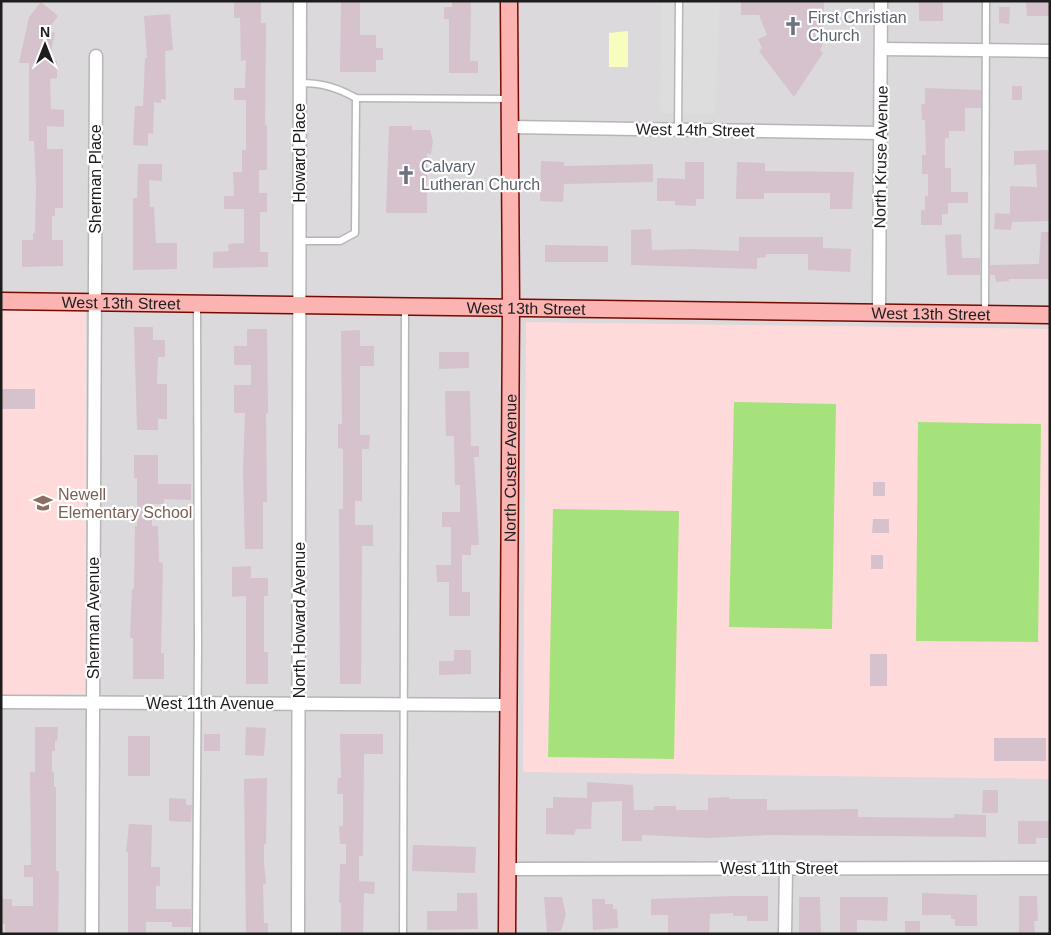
<svg xmlns="http://www.w3.org/2000/svg" width="1051" height="935" viewBox="0 0 1051 935" font-family="Helvetica,sans-serif">
<style>
.residential{fill:#dbd9db}
.education{fill:#ffdadb}
.park{fill:#f8fcbc}
.pitch{fill:#a5e27b}
.parking{fill:#ddd}
.building{fill:#d5c2cd}
.lines{fill:none;stroke-linecap:round;stroke-linejoin:round}
.lane-casing{stroke:#b6b6b6;stroke-width:9}
.street-casing{stroke:#b6b6b6;stroke-width:15}
.secondary-casing{stroke:#770a00;stroke-width:19}
.lane{stroke:#fff;stroke-width:6}
.street{stroke:#fff;stroke-width:12}
.secondary{stroke:#fcb4b2;stroke-width:16}
.labels{text-anchor:middle;dominant-baseline:central;stroke-width:4.5;stroke-linejoin:round;paint-order:stroke}
.worship-label{font-size:16px;fill:#5b616d;stroke:#fff;text-anchor:start}
.street-label{font-size:16px;fill:#1d1d1d;stroke:#fff}
.education-label{font-size:16px;fill:#785e54;stroke:#fff;text-anchor:start}
</style>
<rect width="100%" height="100%" fill="#eee2e6"/>
<rect class="residential" x="1" y="1" width="1049" height="933"/>
<g class="education">
<polygon points="1,310 86,311 86,694 1,695"/>
<polygon points="526,322 1050,329 1050,779 523,772"/>
</g>
<polygon class="park" points="628,31 628,67 609,67 609,33"/>
<g class="pitch">
<polygon points="734,402 836,404 832,629 729,627"/>
<polygon points="918,422 1041,424 1038,642 916,641"/>
<polygon points="553,509 679,511 674,759 548,757"/>
</g>
<polygon class="parking" points="661,1 720,1 715,114 660,113"/>
<g class="building">
<polygon points="234,1 261,1 261,23 266,23 265,125 267,125 267,170 259,170 259,193 267,193 267,212 260,212 260,252 268,252 268,267 213,268 213,252 229,251 228,244 244,243 244,209 224,209 224,196 234,196 233,172 242,172 242,150 246,150 246,100 234,100 234,88 245,88 246,60 241,61 240,18 234,18"/>
<polygon points="341,1 360,1 360,35 376,35 376,48 383,48 383,60 376,60 376,72 340,72"/>
<polygon points="452,1 471,1 470,61 478,61 478,73 449,73 449,19 444,19 444,9 445,7 452,7"/>
<polygon points="741,1 824,1 823,39 825,40 820,50 823,53 794,97 759,51 762,48 758,39 767,35 759,15 741,15"/>
<rect x="919" y="1" width="24" height="20"/>
<polygon points="1050,1 1050,16 1027,16 1026,2"/>
<polygon points="41,2 58,16 47,31 55,33 49,61 57,61 57,78 50,79 51,109 64,110 64,127 47,126 47,149 63,149 63,208 55,208 55,216 52,216 52,240 63,240 63,266 22,267 22,240 33,240 33,233 35,233 36,187 34,141 29,141 29,63 19,63 29,17"/>
<polygon points="999,7 1010,7 1009,24 999,23"/>
<polygon points="170,14 173,50 165,51 166,100 161,99 161,103 154,102 153,134 148,133 148,146 133,145 135,106 143,106 145,58 147,58 144,16"/>
<rect x="1012" y="86" width="10" height="14"/>
<polygon points="925,88 981,90 981,108 965,108 965,131 949,131 949,138 945,138 945,168 951,168 951,192 968,192 968,203 948,203 948,214 942,214 942,225 921,225 921,210 925,210 925,196 928,196 928,174 922,174 922,155 926,155 925,120 922,120 921,104 925,104"/>
<polygon points="389,126 412,126 412,130 430,130 433,141 431,154 427,154 427,213 386,213"/>
<polygon points="1050,150 1050,221 1012,222 1011,230 994,229 995,213 1010,214 1010,186 1037,187 1036,164 1014,165 1014,151"/>
<polygon points="541,161 564,162 564,166 653,164 653,182 564,184 563,202 540,201"/>
<polygon points="685,162 704,162 704,199 696,199 696,206 675,205 675,201 657,201 657,178 685,179"/>
<polygon points="737,162 765,163 765,171 854,172 852,209 830,209 830,193 764,193 764,199 736,199"/>
<polygon points="138,164 162,164 162,181 149,180 150,207 154,207 156,243 177,243 177,269 133,270 133,198 137,198"/>
<polygon points="651,229 652,250 694,249 739,251 739,237 823,237 823,248 851,249 850,272 808,270 808,254 766,254 766,257 757,258 757,269 631,265 631,230"/>
<polygon points="1041,232 1050,232 1050,279 1009,279 1009,281 996,282 995,275 990,275 990,265 1039,264"/>
<polygon points="961,234 962,258 980,258 980,275 947,275 945,235"/>
<polygon points="545,245 608,246 608,262 545,262"/>
<polygon points="134,327 153,327 153,340 165,340 165,357 158,357 157,384 167,384 167,419 158,419 158,430 137,430"/>
<polygon points="247,329 267,329 268,413 266,413 267,502 263,502 263,549 245,549 243,472 245,413 234,413 234,385 251,385 251,365 234,365 234,346 247,346"/>
<polygon points="360,330 360,346 374,346 374,366 360,366 360,435 370,435 369,449 362,449 362,501 355,501 355,525 373,525 373,546 362,546 361,684 340,684 339,509 343,509 343,449 338,448 338,424 342,424 341,331"/>
<polygon points="439,352 469,352 469,368 439,369"/>
<rect x="1" y="389" width="34" height="20"/>
<polygon points="445,391 470,391 471,446 479,446 479,457 474,457 479,545 471,545 471,555 462,555 462,592 470,592 470,616 449,616 449,582 437,582 436,565 451,565 451,527 442,527 442,512 460,512 460,485 455,485 454,436 446,436"/>
<polygon points="134,455 158,455 158,484 191,484 191,500 164,499 164,504 152,504 152,526 158,526 159,562 163,563 161,653 164,653 164,679 133,679 133,638 130,638 132,589 134,589 135,526 137,526 137,478 134,478"/>
<rect x="873" y="482" width="12" height="14"/>
<polygon points="873,519 889,519 889,533 872,533"/>
<rect x="871" y="555" width="12" height="14"/>
<polygon points="251,566 251,578 268,578 268,596 264,596 264,652 268,652 268,684 246,684 246,596 232,597 232,567"/>
<polygon points="454,650 471,650 471,674 439,675 439,661 454,661"/>
<rect x="870" y="654" width="17" height="32"/>
<polygon points="35,727 58,727 57,741 55,741 55,751 52,751 52,772 54,772 54,787 56,787 56,871 59,871 58,934 5,934 5,924 1,924 1,899 12,899 12,906 33,906 33,877 24,877 24,865 31,865 30,772 35,772"/>
<polygon points="246,727 266,728 264,756 245,755"/>
<rect x="204" y="734" width="16" height="17"/>
<polygon points="340,734 383,734 383,754 364,754 363,856 359,856 359,881 375,882 374,894 364,893 363,934 341,934 341,903 339,903 340,864 346,864 346,844 340,844 339,826 343,826 343,794 337,794 338,778 341,778"/>
<rect x="128" y="736" width="22" height="40"/>
<rect x="994" y="738" width="52" height="23"/>
<polygon points="267,778 266,844 264,844 264,862 266,884 263,884 264,923 268,923 268,934 246,934 244,779"/>
<polygon points="587,782 633,785 634,810 654,810 654,806 676,806 676,810 708,810 708,798 729,797 729,799 767,799 767,810 858,809 858,817 954,818 954,814 986,815 986,837 767,835 708,838 642,835 642,841 622,841 622,801 592,802 591,829 576,829 574,835 546,834 546,808 553,808 553,797 587,798"/>
<polygon points="983,790 998,790 998,813 982,813"/>
<polygon points="169,798 186,799 186,805 192,805 191,822 169,821"/>
<polygon points="1018,821 1050,821 1050,838 1036,838 1036,844 1018,844"/>
<polygon points="129,824 152,825 151,867 160,867 160,886 156,886 156,909 191,909 191,927 172,927 172,922 146,922 146,934 128,934 128,852 126,852"/>
<polygon points="413,845 476,847 475,873 412,871"/>
<polygon points="457,893 477,893 478,929 427,930 427,911 457,911"/>
<polygon points="922,893 977,895 977,926 955,926 955,919 951,919 951,915 922,915"/>
<polygon points="733,896 768,896 768,921 747,921 747,916 733,916 733,913 710,914 709,934 668,934 668,915 651,915 651,899"/>
<polygon points="1019,896 1037,896 1038,921 1034,921 1035,934 1019,934"/>
<polygon points="544,897 562,897 566,915 561,931 547,932"/>
<polygon points="799,897 820,897 821,933 799,934"/>
<polygon points="840,897 888,897 887,921 857,920 857,934 840,934"/>
<polygon points="592,899 605,899 605,904 613,904 613,909 617,909 618,928 593,930"/>
<rect x="905" y="921" width="15" height="13"/>
</g>
<g class="lines">
<g class="lane-casing">
<g id="lane">
<path d="M300,83C321,83 336,87 356,98L510,99"/>
<polyline points="678,130 679,1"/>
<polyline points="299,241 340,241 355,233 356,98"/>
<polyline points="985,312 986,1"/>
<polyline points="196,934 198,646 197,305"/>
<polyline points="403,934 405,308"/>
</g>
</g>
<g class="street-casing">
<g id="street">
<polyline points="882,49 1050,51"/>
<polyline points="510,127 881,133"/>
<polyline points="879,312 881,1"/>
<polyline points="1,702 509,705"/>
<polyline points="508,869 1050,868"/>
<polyline points="92,934 96,56"/>
<polyline points="298,934 300,1"/>
<polyline points="785,934 786,868"/>
</g>
</g>
<g class="secondary-casing">
<g id="secondary">
<path id="s1" d="M1,301L1050,315"/>
<path id="s2" d="M507,934L511,308L509,1"/>
</g>
</g>
<use href="#lane" class="lane"/>
<use href="#street" class="street"/>
<use href="#secondary" class="secondary"/>
</g>
<defs>
<g id="church-bare" transform="scale(1.5)"><path d="M-1.2-6h2.4v3.5h3.3v2.4h-3.3V6h-2.4V-.1h-3.3v-2.4h3.3Z" fill="#6b7280" stroke="#fff" stroke-width="2.5" paint-order="stroke"/></g>
<g id="school-bare" transform="scale(1.5)"><path d="M0-5L7-2L0 1L-7-2ZM-4 1L0 2.5L4 1V4Q0 6-4 4Z" fill="#8d6e63" stroke="#fff" stroke-width="2.5" paint-order="stroke"/></g>
</defs>
<g fill-rule="evenodd">
<use href="#church-bare" x="793" y="26"/>
<use href="#church-bare" x="406" y="175"/>
<use href="#school-bare" x="43" y="503"/>
</g>
<g class="labels">
<g class="worship-label">
<text x="808" y="17">First Christian<tspan x="808" dy="18">Church</tspan></text>
<text x="421" y="166">Calvary<tspan x="421" dy="18">Lutheran Church</tspan></text>
</g>
<g class="street-label">
<text transform="translate(695 130) rotate(1)">West 14th Street</text>
<text transform="translate(299 153) rotate(-90)">Howard Place</text>
<text transform="translate(881 157) rotate(-89)">North Kruse Avenue</text>
<text transform="translate(95 179) rotate(-90)">Sherman Place</text>
<text stroke="none"><textPath href="#s1" startOffset="120">West 13th Street</textPath></text>
<text stroke="none"><textPath href="#s1" startOffset="525">West 13th Street</textPath></text>
<text stroke="none"><textPath href="#s1" startOffset="930">West 13th Street</textPath></text>
<text stroke="none"><textPath href="#s2" startOffset="466">North Custer Avenue</textPath></text>
<text transform="translate(93 618) rotate(-90)">Sherman Avenue</text>
<text transform="translate(299 620) rotate(-90)">North Howard Avenue</text>
<text x="210" y="703">West 11th Avenue</text>
<text x="779" y="868">West 11th Street</text>
</g>
<g class="education-label">
<text x="58" y="494">Newell<tspan x="58" dy="18">Elementary School</tspan></text>
</g>
</g>
<rect width="1051" height="935" fill="none" stroke="#1d1d1d" stroke-width="5"/>
<g transform="translate(45 45)" stroke="#ffffff" stroke-width="4" paint-order="stroke">
<path d="M0-4L9 19L0 12L-9 19Z" fill="#1d1d1d"/>
<text y="-8" font-size="14" font-weight="bold" text-anchor="middle" fill="#1d1d1d">N</text>
</g>
</svg>
